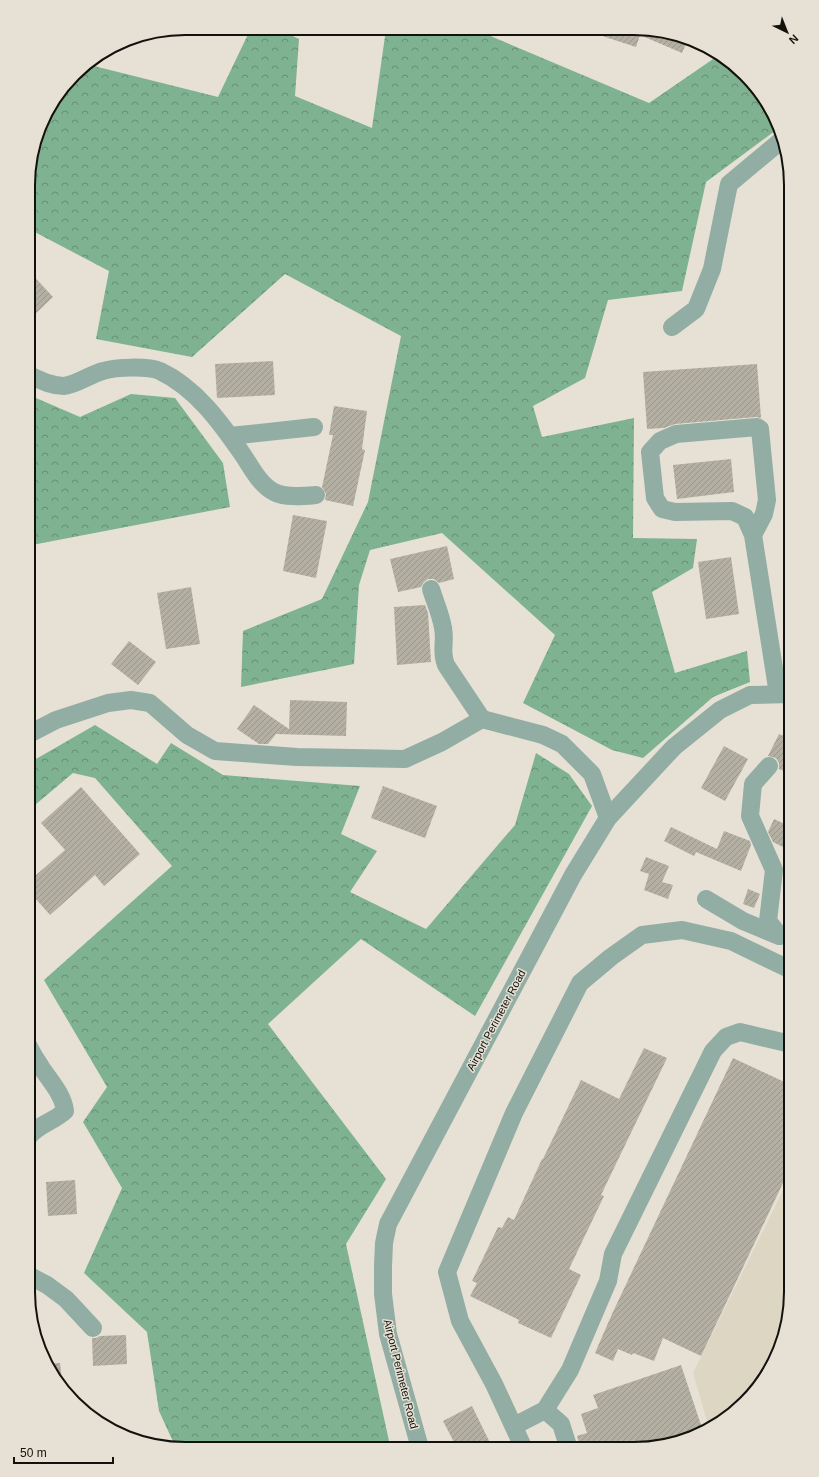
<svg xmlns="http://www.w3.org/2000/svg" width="819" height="1477" viewBox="0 0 819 1477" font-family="Helvetica,sans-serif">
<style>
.built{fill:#ddd6c2}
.forest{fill:url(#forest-crowns)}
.building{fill:url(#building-hatch)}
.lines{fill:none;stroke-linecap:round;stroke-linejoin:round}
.minor{stroke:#92ada3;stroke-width:18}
.labels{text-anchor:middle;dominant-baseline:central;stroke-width:3;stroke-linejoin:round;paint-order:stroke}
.street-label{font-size:11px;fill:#12110c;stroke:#e6e1d4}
.rim{fill:none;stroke:#12110c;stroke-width:2}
</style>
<defs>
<pattern id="forest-crowns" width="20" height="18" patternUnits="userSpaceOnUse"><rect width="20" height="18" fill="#7eb290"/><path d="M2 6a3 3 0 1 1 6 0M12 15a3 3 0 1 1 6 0" fill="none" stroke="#668f74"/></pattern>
<pattern id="building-hatch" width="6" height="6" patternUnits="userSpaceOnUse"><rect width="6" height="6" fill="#b3afa2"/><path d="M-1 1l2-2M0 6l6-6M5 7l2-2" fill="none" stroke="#99968a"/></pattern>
</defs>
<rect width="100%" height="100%" fill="#e6e1d4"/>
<polygon class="built" points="791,1174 791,1303 779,1352 759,1387 729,1417 709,1428 693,1373"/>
<g class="forest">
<polygon points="251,28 278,29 299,39 295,96 372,128 386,29 482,30 481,32 649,103 719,55 737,67 764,97 779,128 706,182 682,291 608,300 585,378 533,406 542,437 634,418 633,538 697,539 693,568 652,592 675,673 747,651 750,682 713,697 643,758 612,750 523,703 555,635 442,533 370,550 359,585 354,664 241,687 243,631 322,599 368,502 401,336 285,274 192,357 96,339 109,271 29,229 29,165 44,115 81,67 86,64 218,97"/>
<polygon points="131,394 175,398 223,463 230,507 32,545 30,627 29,627 29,395 80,417"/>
<polygon points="95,725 157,764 171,743 223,775 360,786 341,834 377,851 350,892 426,929 515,825 536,753 569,774 592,806 475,1016 361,939 268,1024 386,1179 346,1244 389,1441 373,1448 176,1448 159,1411 147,1332 84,1273 122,1188 83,1122 107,1087 44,980 172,866 95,778 73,773 29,810 29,763"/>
</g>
<g class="building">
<polygon points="593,31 665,31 688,39 682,53 640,35 636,47 593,33"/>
<polygon points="29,271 53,297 29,320"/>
<polygon points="273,361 275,395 217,398 215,364"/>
<polygon points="757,364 761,418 756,417 675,424 664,428 647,429 643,372"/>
<polygon points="334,406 367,411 362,449 365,450 353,506 325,500 326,494 322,487 333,435 329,435"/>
<polygon points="731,459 734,492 677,499 673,465"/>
<polygon points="293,515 327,521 316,578 283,571"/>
<polygon points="447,546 454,579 439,583 434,579 428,579 424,582 421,587 398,592 390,559"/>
<polygon points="731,557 739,614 706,619 698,562"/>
<polygon points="191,587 200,644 166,649 157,593"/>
<polygon points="425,605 428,613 431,662 397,665 394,607"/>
<polygon points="129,641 156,662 138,685 111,664"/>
<polygon points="290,700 347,702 346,736 276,734 268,744 259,744 237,729 254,705 289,729"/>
<polygon points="779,734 791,739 791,774 779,769 779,763 776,758 768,756"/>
<polygon points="724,746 748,759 725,801 701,788"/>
<polygon points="383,786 437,806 425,838 371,818"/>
<polygon points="81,787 140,854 104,886 95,875 50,915 28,890 28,882 65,850 41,823"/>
<polygon points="774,819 791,827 791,851 773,842 768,832"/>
<polygon points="671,827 717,849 724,831 750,841 751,845 741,871 696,852 694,856 664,841"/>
<polygon points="646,857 669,866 662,882 673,885 668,899 644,890 649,874 640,871"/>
<polygon points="748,889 760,894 754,908 743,904"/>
<polygon points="644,1048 667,1058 601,1195 604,1196 569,1269 581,1275 551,1338 518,1323 519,1320 470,1296 477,1283 472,1281 498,1227 502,1228 508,1217 514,1220 542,1159 543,1159 581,1080 619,1099"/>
<polygon points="733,1058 791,1085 791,1166 701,1356 663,1338 654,1361 633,1353 632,1355 618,1349 613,1361 595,1353 612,1314"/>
<polygon points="75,1180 77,1214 48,1216 46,1182"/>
<polygon points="126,1335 127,1364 93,1366 92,1338 96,1338 100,1336"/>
<polygon points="60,1363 63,1389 55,1380 47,1364"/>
<polygon points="681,1365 703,1431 685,1441 634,1449 581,1449 577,1436 587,1433 581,1414 598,1408 593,1395"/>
<polygon points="472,1406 493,1449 457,1448 443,1421"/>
</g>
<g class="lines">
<g class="minor">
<polyline points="672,327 696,309 712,269 729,184 783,139"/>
<path d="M29,375C40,380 51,386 64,386C76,385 91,374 103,371C116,367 148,366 160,371C196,388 221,423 243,455C251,467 260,485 274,492C285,498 304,496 316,495"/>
<polyline points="230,436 314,427"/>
<polyline points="753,535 764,514 767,500 760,429 757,427 676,434 660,441 650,452 655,498 662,509 675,512 732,511 745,517 753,535 778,694"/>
<path d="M431,589C435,602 441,615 443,628C446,643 440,650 446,665L482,719"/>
<polyline points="29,734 56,720 108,703 131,700 150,703 187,735 215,751 297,757 405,759 442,742 482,719 543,735 562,744 592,774 608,818"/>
<polyline points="769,766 753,784 750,816 774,870 768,921 780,936"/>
<polyline points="706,899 743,921 779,936"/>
<path d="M28,1138C35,1126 55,1121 65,1111C63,1094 50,1081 41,1067C36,1060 32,1053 28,1045"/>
<polyline points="28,1275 47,1285 66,1299 93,1328"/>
<polyline points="545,1410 561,1424 569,1449"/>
<polyline points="514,1426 545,1410 570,1370 608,1281 613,1254 713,1051 726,1037 740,1032 791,1044"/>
<polyline points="420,1448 388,1334 383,1294 383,1266 384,1243 388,1224 573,875 608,818 674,747 720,710 750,695 791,694"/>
<polyline points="524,1449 494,1384 460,1321 447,1272 514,1113 580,983 611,957 642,935 682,930 731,941 791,970"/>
</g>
</g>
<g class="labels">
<g class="street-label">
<text transform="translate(496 1020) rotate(-62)">Airport Perimeter Road</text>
<text transform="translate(401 1374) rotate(76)">Airport Perimeter Road</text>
</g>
</g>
<path d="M0 0H819V1477H0ZM185 35H634A150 150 0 0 1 784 185V1292A150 150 0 0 1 634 1442H185A150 150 0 0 1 35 1292V185A150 150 0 0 1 185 35Z" fill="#e6e1d4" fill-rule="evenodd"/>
<path class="rim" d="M185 35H634A150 150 0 0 1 784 185V1292A150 150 0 0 1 634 1442H185A150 150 0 0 1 35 1292V185A150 150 0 0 1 185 35Z"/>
<g transform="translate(787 32) rotate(137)" stroke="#e6e1d4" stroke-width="3" paint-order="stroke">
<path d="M0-3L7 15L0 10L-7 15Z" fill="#12110c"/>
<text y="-6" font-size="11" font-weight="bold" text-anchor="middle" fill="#12110c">N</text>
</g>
<path d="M14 1457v6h99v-6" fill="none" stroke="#12110c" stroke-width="2"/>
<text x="20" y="1457" font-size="12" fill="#12110c" stroke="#e6e1d4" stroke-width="3" paint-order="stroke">50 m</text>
</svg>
